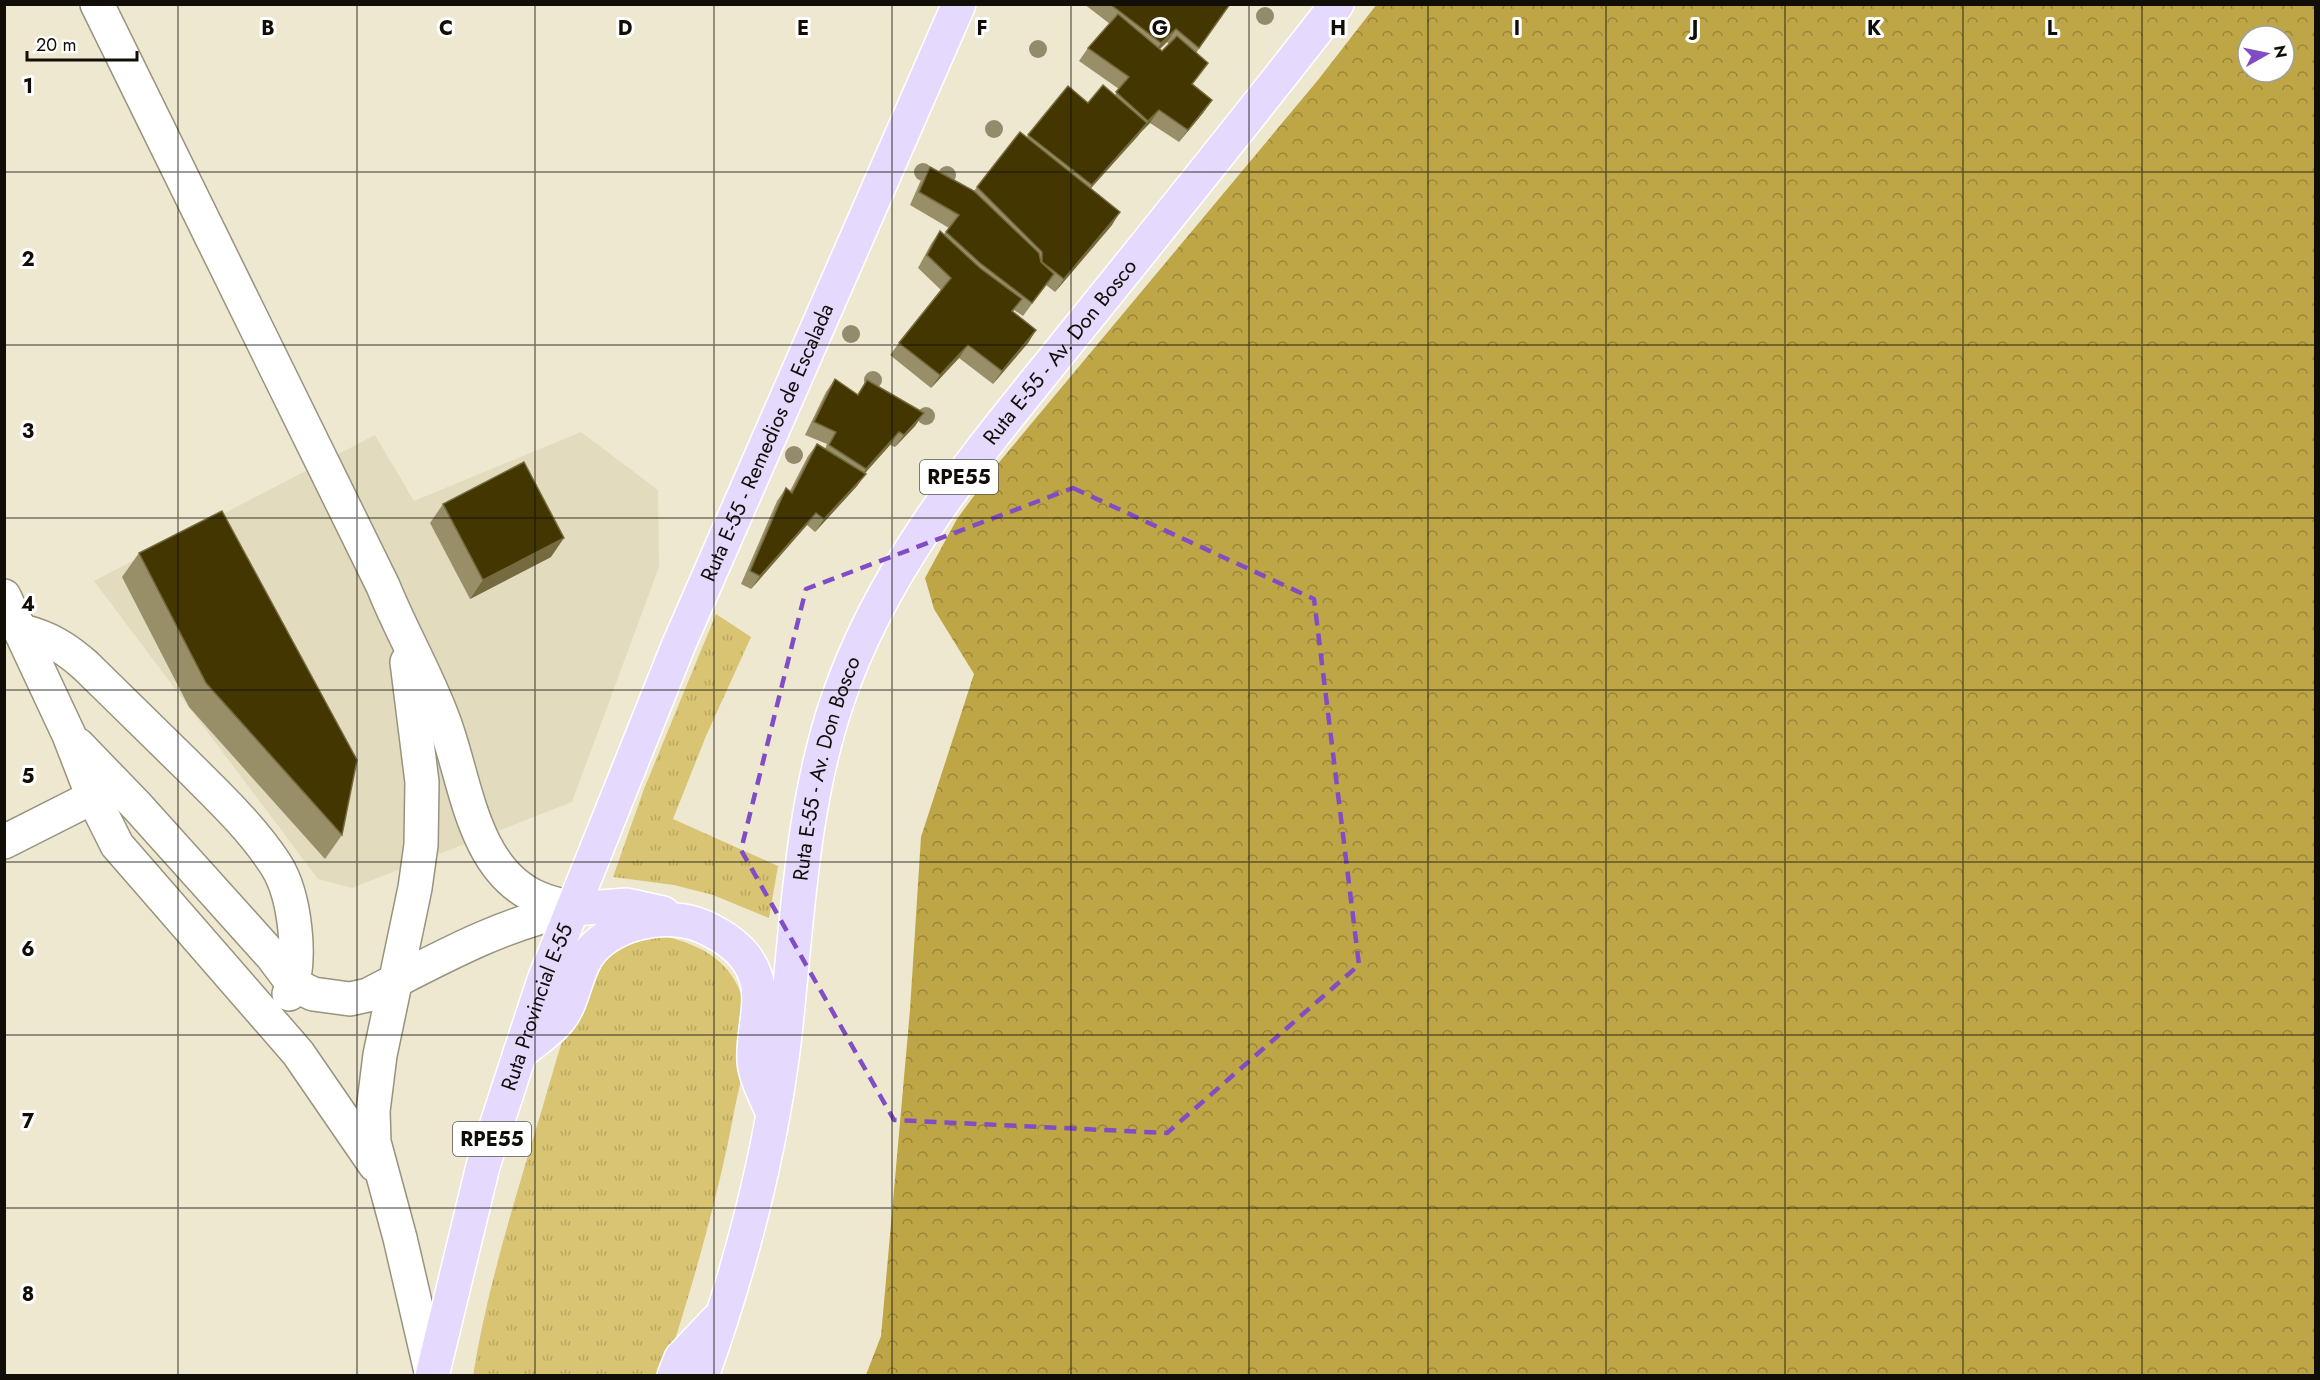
<svg xmlns="http://www.w3.org/2000/svg" width="2320" height="1380" viewBox="0 0 2320 1380" font-family="Jost,sans-serif">
<style>
.built{fill:#e3dbbd}
.grass{fill:url(#grass-tufts)}
.forest{fill:url(#forest-crowns);fill-rule:evenodd}
.lines{fill:none;stroke-linecap:round;stroke-linejoin:round}
.minor-casing{stroke:#98937e;stroke-width:36}
.major-casing{stroke:#fff;stroke-width:36}
.minor{stroke:#fff;stroke-width:33}
.major{stroke:#e5d9fd;stroke-width:33}
.tree{fill:#938b6b}
.wall{fill:#988f68;fill-rule:evenodd}
.shaded-wall{fill:#766b3f}
.building{fill:#433600;stroke:#766b3f;stroke-width:1.5}
.marked{fill:none;stroke:#804dc5;stroke-width:4.5;stroke-dasharray:12 8;stroke-linejoin:round}
.grid{fill:none;stroke:#100e06;stroke-width:1.5;stroke-opacity:0.55}
.labels{text-anchor:middle;dominant-baseline:central;stroke-width:6;stroke-linejoin:round;paint-order:stroke}
.shield{fill:#fff;stroke:#585651;stroke-width:1.5}
.shield-label{font-size:20px;font-weight:bold;fill:#100e06}
.street-label{font-size:21px;fill:#100e06;stroke:#fff}
.grid-label{font-size:20px;text-anchor:middle;font-weight:bold;fill:#100e06;stroke:#fff;stroke-width:6;stroke-linejoin:round;paint-order:stroke}
</style>
<defs>
<pattern id="grass-tufts" width="24" height="20" patternUnits="userSpaceOnUse" patternTransform="scale(1.5)"><rect width="24" height="20" fill="#d9c473"/><path d="M3 7l-1-3M5 7V3M7 7l1-3M15 17l-1-3M17 17v-4M19 17l1-3" fill="none" stroke="#b9a762"/></pattern>
<pattern id="forest-crowns" width="20" height="18" patternUnits="userSpaceOnUse" patternTransform="scale(1.5)"><rect width="20" height="18" fill="#bea647"/><path d="M2 6a3 3 0 1 1 6 0M12 15a3 3 0 1 1 6 0" fill="none" stroke="#998639"/></pattern>
</defs>
<rect width="100%" height="100%" fill="#eee8d1"/>
<polygon class="built" points="581,432 658,490 659,567 572,802 352,888 318,879 94,581 375,435 414,501"/>
<g class="grass">
<polygon points="716,614 751,637 706,736 673,819 778,866 769,918 713,895 674,885 613,877 644,789"/>
<path d="M658,935C697,943 730,958 743,999C754,1033 742,1074 735,1107C718,1199 692,1287 664,1375L473,1376C488,1282 518,1190 545,1099C557,1059 573,995 597,963C612,944 636,939 658,935Z"/>
</g>
<path class="forest" d="M1377,4L2315,5V1375H866L881,1336L910,1010L921,837L974,674L934,609L925,578L957,519L996,466L1318,80ZM2248,36H2284V72H2248Z"/>
<g class="lines">
<g class="minor-casing">
<g id="minor">
<path d="M97,4L383,586C401,631 426,673 443,719C466,778 471,869 538,898C549,903 562,905 573,909"/>
<polyline points="4,596 69,735 93,797 117,845 298,1053 375,1165"/>
<path d="M22,631C49,638 66,648 86,666C120,699 154,733 188,766C219,797 252,828 276,865C295,895 303,962 289,994"/>
<polyline points="407,662 422,782 421,845 415,888 380,1055 373,1111 374,1142 400,1238 432,1376"/>
<path d="M78,745L137,806L272,956L293,984L313,994L350,999L368,995C435,961 499,924 573,909"/>
<polyline points="4,842 93,797"/>
</g>
</g>
<g class="major-casing">
<g id="major">
<polyline points="573,909 627,905 663,913"/>
<path d="M520,1053C533,1042 551,1031 561,1017C572,1003 576,975 586,958C607,923 668,910 704,927C726,937 747,951 755,975C765,1003 752,1032 754,1061C755,1077 766,1097 772,1112"/>
<path id="s1" d="M432,1376L483,1166L544,980L679,644L959,4"/>
<polyline points="674,1376 681,1358 716,1321"/>
<path id="s2" d="M702,1376C740,1269 770,1156 784,1043C797,930 800,814 836,705C883,562 982,449 1075,333C1163,224 1251,115 1337,4"/>
</g>
</g>
<use href="#minor" class="minor"/>
<use href="#major" class="major"/>
</g>
<g class="tree">
<circle cx="1265" cy="16" r="9"/>
<circle cx="1038" cy="49" r="9"/>
<circle cx="994" cy="129" r="9"/>
<circle cx="923" cy="172" r="9"/>
<circle cx="947" cy="175" r="9"/>
<circle cx="851" cy="334" r="9"/>
<circle cx="873" cy="380" r="9"/>
<circle cx="926" cy="416" r="9"/>
<circle cx="794" cy="455" r="9"/>
</g>
<g class="wall">
<path d="M1084,4H1230L1196,53L1193,84L1212,100L1203,113L1179,142L1150,123L1139,134L1091,188L1112,225L1055,292L1046,285L1023,316L1014,310L1013,312L1036,330L1028,343L993,384L959,358L931,388L890,355L899,343L941,290L918,268L931,244L940,231L944,234L949,228L910,205L921,180L930,167L974,191L1020,132L1027,137L1068,86L1088,103L1115,95L1119,89L1079,61L1088,48L1110,24ZM1167,42L1169,44L1162,51L1160,49Z"/>
<polygon points="835,379 857,395 867,380 924,413 915,426 895,447 890,445 865,473 857,486 815,532 807,525 751,589 741,584 777,501 786,488 790,491 808,456 817,444 825,449 827,444 805,435 826,392"/>
<polygon points="443,504 551,557 470,599 430,523"/>
<polygon points="139,553 342,835 325,859 189,707 122,577"/>
</g>
<g class="shaded-wall">
<polygon points="1176,29 1167,42 1152,56 1161,43"/>
<polygon points="1212,100 1203,113 1179,142 1188,130"/>
<polygon points="1159,110 1150,123 1139,134 1148,121"/>
<polygon points="1147,123 1138,136 1083,197 1092,185"/>
<polygon points="1120,212 1112,225 1055,292 1064,279"/>
<polygon points="1036,330 1028,343 993,384 1002,371"/>
<polygon points="968,345 959,358 931,388 940,375"/>
<polygon points="924,413 915,426 895,447 904,435"/>
<polygon points="899,432 890,445 857,482 866,469"/>
<polygon points="866,474 857,486 815,532 824,519"/>
<polygon points="816,513 807,525 751,589 760,576"/>
<polygon points="564,538 551,557 470,599 483,580"/>
</g>
<g class="building">
<polygon points="1110,4 1230,4 1199,48 1176,29 1161,43"/>
<polygon points="1118,14 1162,51 1177,36 1208,63 1192,84 1212,100 1188,130 1159,110 1148,121 1116,92 1129,77 1088,48"/>
<polygon points="1103,85 1147,123 1092,185 1028,135 1068,86 1088,103"/>
<polygon points="1020,132 1120,212 1064,279 1042,262 1042,252 977,187"/>
<polygon points="930,167 974,191 1039,253 1041,262 1054,274 1032,303 980,263 946,232 959,215 919,192"/>
<polygon points="940,231 980,268 1022,299 1012,311 1036,330 1002,371 968,345 940,375 899,343 951,278 927,255"/>
<polygon points="835,379 858,395 867,380 924,413 904,435 899,432 866,469 829,445 836,432 814,422"/>
<polygon points="817,444 866,474 824,519 816,513 760,576 750,571 786,488 792,493"/>
<polygon points="524,462 564,538 483,580 443,504"/>
<polygon points="222,511 357,760 342,835 206,683 139,553"/>
</g>
<path class="marked" d="M1073,488L1314,599L1359,965L1167,1133L894,1120L741,850L806,589Z"/>
<path class="grid" d="M178,4V1376M357,4V1376M535,4V1376M714,4V1376M892,4V1376M1071,4V1376M1249,4V1376M1428,4V1376M1606,4V1376M1785,4V1376M1963,4V1376M2142,4V1376M4,172H2316M4,345H2316M4,518H2316M4,690H2316M4,862H2316M4,1035H2316M4,1208H2316"/>
<g class="labels">
<g class="shield">
<rect x="920" y="460" width="78" height="34" rx="4.5"/>
<rect x="453" y="1122" width="78" height="34" rx="4.5"/>
</g>
<g class="shield-label">
<text x="959" y="477">RPE55</text>
<text x="492" y="1139">RPE55</text>
</g>
<g class="street-label">
<text stroke="none"><textPath href="#s2" startOffset="1107">Ruta E-55 - Av. Don Bosco</textPath></text>
<text stroke="none"><textPath href="#s1" startOffset="994">Ruta E-55 - Remedios de Escalada</textPath></text>
<text stroke="none"><textPath href="#s2" startOffset="622">Ruta E-55 - Av. Don Bosco</textPath></text>
<text stroke="none"><textPath href="#s1" startOffset="384">Ruta Provincial E-55</textPath></text>
</g>
</g>
<g class="grid-label">
<text x="268" y="35">B</text>
<text x="446" y="35">C</text>
<text x="625" y="35">D</text>
<text x="803" y="35">E</text>
<text x="982" y="35">F</text>
<text x="1160" y="35">G</text>
<text x="1338" y="35">H</text>
<text x="1517" y="35">I</text>
<text x="1695" y="35">J</text>
<text x="1874" y="35">K</text>
<text x="2052" y="35">L</text>
<text x="28" y="93">1</text>
<text x="28" y="266">2</text>
<text x="28" y="438">3</text>
<text x="28" y="611">4</text>
<text x="28" y="783">5</text>
<text x="28" y="956">6</text>
<text x="28" y="1128">7</text>
<text x="28" y="1301">8</text>
</g>
<rect width="2320" height="1380" fill="none" stroke="#100e06" stroke-width="12"/>
<g transform="translate(2266 54) rotate(81)"><circle r="28" fill="#ffffff" stroke="#9f9f9b" stroke-width="1.5"/>
<path d="M0-4.5L10 22L0 15L-10 22Z" fill="#804dc5"/>
<text y="-9" font-size="16" font-weight="bold" text-anchor="middle" fill="#100e06">N</text>
</g>
<path d="M27 51v9h110v-9" fill="none" stroke="#100e06" stroke-width="3"/>
<text x="36" y="51" font-size="18" fill="#100e06" stroke="#ffffff" stroke-width="4.5" paint-order="stroke">20 m</text>
</svg>
